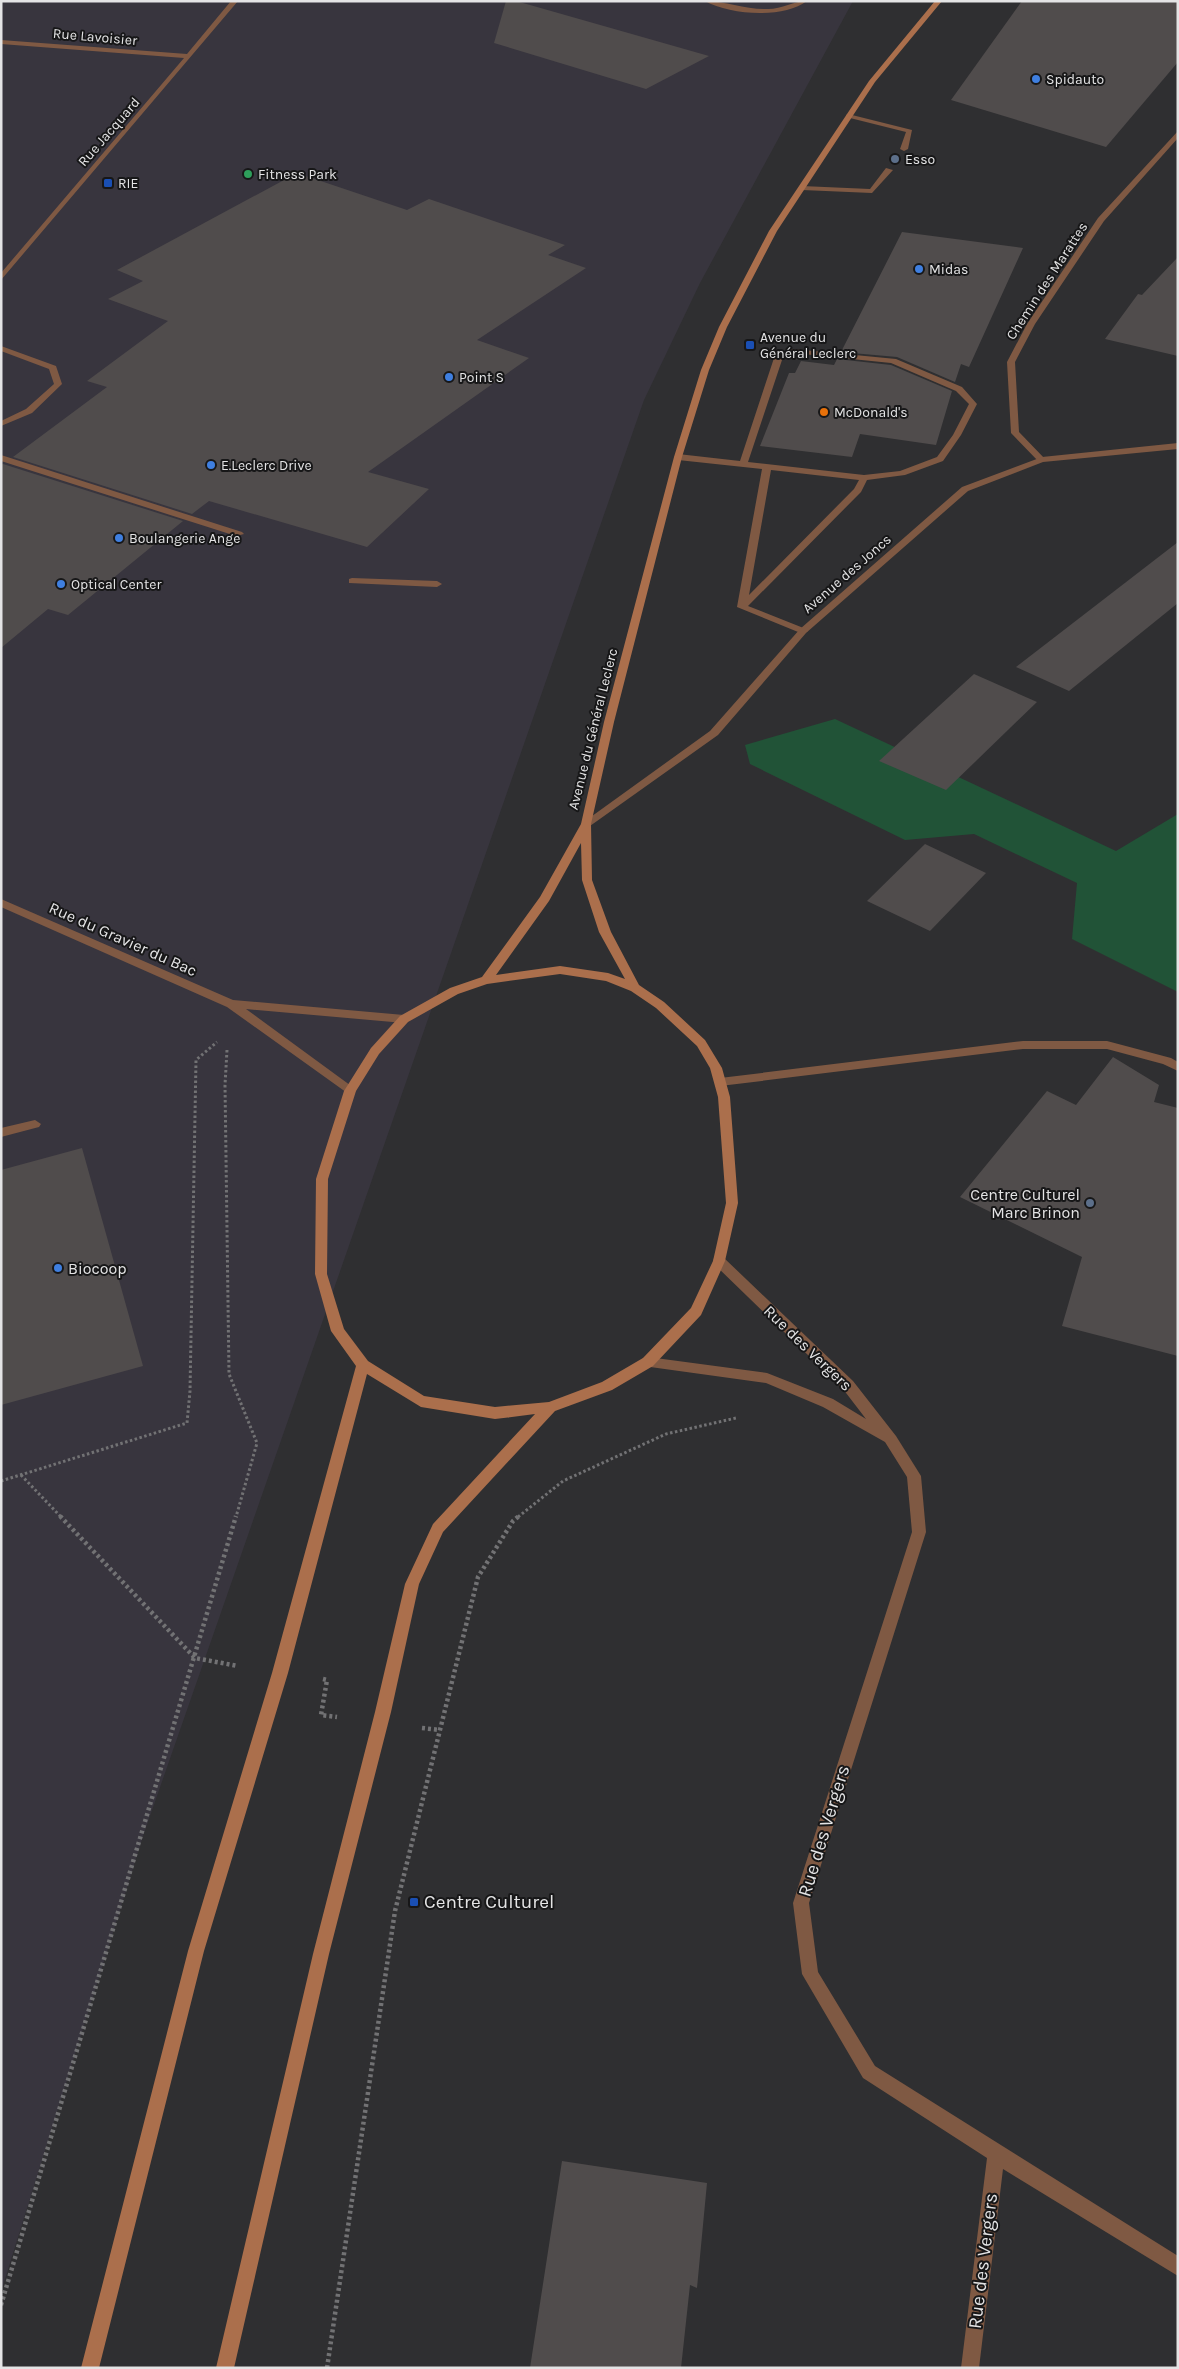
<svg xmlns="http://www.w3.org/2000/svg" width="1179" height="2369" viewBox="0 0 1179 2369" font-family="Karla,sans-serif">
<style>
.built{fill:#38353e}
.green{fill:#215337}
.building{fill:#504c4c}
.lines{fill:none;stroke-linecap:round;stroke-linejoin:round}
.path-far1{stroke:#727274;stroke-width:3;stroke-dasharray:2.5 2.5;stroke-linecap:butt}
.path{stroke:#727274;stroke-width:4.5;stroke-dasharray:3 3;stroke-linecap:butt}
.service{fill:#7f5943;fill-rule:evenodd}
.minor{fill:#7f5943;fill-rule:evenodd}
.tertiary{fill:#7f5943;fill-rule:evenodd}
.secondary{fill:#ab6f4c;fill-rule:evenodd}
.shop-dot{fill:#3f7fe0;stroke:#171718;stroke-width:2}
.service-dot{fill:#5c6f8a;stroke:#171718;stroke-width:2}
.leisure-dot{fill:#2e9e5b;stroke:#171718;stroke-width:2}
.transit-dot{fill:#1a4fb4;stroke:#171718;stroke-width:2}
.food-dot{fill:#e8710a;stroke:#171718;stroke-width:2}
.labels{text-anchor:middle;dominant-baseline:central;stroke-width:4;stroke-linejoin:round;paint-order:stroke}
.far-street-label{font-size:14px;fill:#e4e4e5;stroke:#171718}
.far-poi-label{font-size:14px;fill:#e4e4e5;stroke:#171718;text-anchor:start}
.street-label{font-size:16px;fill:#e4e4e5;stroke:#171718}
.poi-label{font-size:16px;fill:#e4e4e5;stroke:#171718;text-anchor:end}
.near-street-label{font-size:19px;fill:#e4e4e5;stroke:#171718}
.near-poi-label{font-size:19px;fill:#e4e4e5;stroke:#171718;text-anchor:start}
</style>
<rect width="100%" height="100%" fill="#2f2f31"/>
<polygon class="built" points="1,1 853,1 700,283 644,400 143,1836 1,2292"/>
<polygon class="green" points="835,719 1116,851 1178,814 1178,992 1072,939 1077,883 974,834 905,840 750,764 745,745"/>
<g class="building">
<polygon points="506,1 516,1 709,56 646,89 494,43"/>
<polygon points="1022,1 1178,1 1178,62 1106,147 951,100"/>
<polygon points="297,173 407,210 429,199 565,245 548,255 586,268 477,340 529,358 368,472 429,489 367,547 209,501 192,514 13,457 107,387 87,381 168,321 108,299 143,281 117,270"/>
<polygon points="902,232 1023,248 969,367 961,364 955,382 897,357 841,352"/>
<polygon points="1178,257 1178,356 1105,339 1138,294 1142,295"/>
<polygon points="837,359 891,365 952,391 936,445 860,434 852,457 760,446 789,373 795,373 801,361 834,365"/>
<polygon points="3,464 183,521 68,615 48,609 1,648 1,465"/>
<polygon points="1178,542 1178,603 1069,691 1016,667"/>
<polygon points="974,674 1037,702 946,790 879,761"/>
<polygon points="925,844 986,873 930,931 867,901"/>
<polygon points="1113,1057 1159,1085 1154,1102 1178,1108 1178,1356 1062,1326 1082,1257 960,1197 1047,1091 1076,1105"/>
<polygon points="82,1148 143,1366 1,1405 1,1170"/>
<polygon points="562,2161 707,2183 697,2288 690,2285 681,2368 530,2368"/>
</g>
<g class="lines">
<g class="path-far1">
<polyline points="227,1050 225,1085 229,1374 257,1443 236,1517"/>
<polyline points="21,1475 61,1517"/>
<polyline points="1,1481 187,1423 190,1391 196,1060 217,1042"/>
<polyline points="518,1517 563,1481 666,1434 736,1418"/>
</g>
<g class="path">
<polyline points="60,1516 195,1658 238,1666"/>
<polyline points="323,1679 327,1680 321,1715 337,1717"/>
<polyline points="422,1728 440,1730"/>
<polyline points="1,2305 236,1516"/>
<polyline points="327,2368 395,1911 478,1577 513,1521 519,1516"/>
</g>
<g class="service">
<path d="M705,1C726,1 747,10 768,9C782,9 794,1 807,1C783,19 730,15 705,1Z"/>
<polygon points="848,114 912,130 908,149 904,151 900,149 906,132 846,117 846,115"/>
<polygon points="886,168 893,170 872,193 802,190 798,188 802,186 870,189"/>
<polygon points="1,346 56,366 62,384 32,413 1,426 1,421 26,409 54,384 49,369 1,351"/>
<path d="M793,349L896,359L962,387L977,404L961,435L943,461L905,475L867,480L861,492L748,606L806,629L808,631L803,634L737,607L762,469L678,460L674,457L678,454L740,461L775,355ZM793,353L891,363L956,391L969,404L953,435L937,457L900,471L864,475L748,462L783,357ZM771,470L859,480L854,489L749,595Z"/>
<polygon points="1,455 242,532 244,534 236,536 1,461"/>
<polygon points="352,578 437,581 442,584 437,587 349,583 349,579"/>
<polygon points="1023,1041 1107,1041 1171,1058 1178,1062 1178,1071 1163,1064 1107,1049 1023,1049 720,1086 714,1082 720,1078"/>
<polygon points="35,1120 41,1124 39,1127 1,1137 1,1128"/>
</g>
<g class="minor">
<polygon points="231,1 238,1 1,280 1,273 184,58 1,44 1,40 187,54"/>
<polygon points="1178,131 1178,138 1104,221 1035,324 1015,362 1019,432 1046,460 1039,462 1011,433 1007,362 1027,324 1098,218"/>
<polygon points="1,899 233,1000 404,1015 410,1019 404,1023 246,1009 354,1088 356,1091 350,1095 227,1007 1,907"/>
<polygon points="719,1256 724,1258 853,1381 896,1436 921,1476 926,1532 809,1903 818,1972 875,2066 1178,2256 1178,2276 1003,2169 979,2368 961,2368 987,2158 863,2078 802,1974 793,1903 912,1532 907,1477 885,1442 823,1407 766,1383 643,1366 641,1362 643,1358 648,1357 767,1373 833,1399 866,1419 843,1389 714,1264 713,1261 714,1258"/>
</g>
<polygon class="tertiary" points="1178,443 1178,449 1043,462 968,491 806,633 718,735 590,826 582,826 581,824 710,731 800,629 962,487 1042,457"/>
<path class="secondary" d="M935,1H942L875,82L777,231L727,327L709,370L682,457L614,722L591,824L592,880L611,932L639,985L664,1002L705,1040L722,1068L730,1097L738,1203L725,1261L701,1315L653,1366L612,1390L555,1411L443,1532L419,1584L391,1712L329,1954L234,2368H216L313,1954L375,1712L405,1584L433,1524L535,1414L495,1419L421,1407L367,1374L288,1673L204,1951L99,2368H81L188,1951L272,1673L356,1366L331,1331L315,1274L316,1179L344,1091L371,1048L400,1016L450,988L482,977L540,897L581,824L604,722L674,457L701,370L719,327L769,231L869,81ZM581,843L582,880L599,932L625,979L608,973L560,966L496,975L549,901ZM560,974L606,981L631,991L656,1008L697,1046L710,1068L718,1097L726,1203L713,1261L691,1308L643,1358L602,1382L549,1402L495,1407L424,1396L368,1361L344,1329L327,1274L328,1179L356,1091L379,1054L408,1022L458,994L487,984Z"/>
</g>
<g class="shop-dot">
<circle cx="1036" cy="79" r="5"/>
<circle cx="919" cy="269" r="5"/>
<circle cx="449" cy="377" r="5"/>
<circle cx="211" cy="465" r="5"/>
<circle cx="119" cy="538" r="5"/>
<circle cx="61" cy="584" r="5"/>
<circle cx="58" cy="1268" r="5"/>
</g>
<g class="service-dot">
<circle cx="895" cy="159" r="5"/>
<circle cx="1090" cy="1203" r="5"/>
</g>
<circle class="leisure-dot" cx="248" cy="174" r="5"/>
<g class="transit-dot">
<rect x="103" y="178" width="10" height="10" rx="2.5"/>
<rect x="745" y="340" width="10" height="10" rx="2.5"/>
<rect x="409" y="1897" width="10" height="10" rx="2.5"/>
</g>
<circle class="food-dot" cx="824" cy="412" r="5"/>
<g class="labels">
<g class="far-street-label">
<text transform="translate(95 37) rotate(5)">Rue Lavoisier</text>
<text transform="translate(109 132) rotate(-49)">Rue Jacquard</text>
<text transform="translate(1047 281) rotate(-57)">Chemin des Marattes</text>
<text transform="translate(847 574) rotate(-41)">Avenue des Joncs</text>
<text transform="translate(593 729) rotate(-76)">Avenue du Général Leclerc</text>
</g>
<g class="far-poi-label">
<text x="1046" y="79">Spidauto</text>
<text x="905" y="159">Esso</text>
<text x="258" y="174">Fitness Park</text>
<text x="118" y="183">RIE</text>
<text x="929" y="269">Midas</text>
<text x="760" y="337">Avenue du<tspan x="760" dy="16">Général Leclerc</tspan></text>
<text x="459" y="377">Point S</text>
<text x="834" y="412">McDonald's</text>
<text x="221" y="465">E.Leclerc Drive</text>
<text x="129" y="538">Boulangerie Ange</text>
<text x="71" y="584">Optical Center</text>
</g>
<g class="street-label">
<text transform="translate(123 939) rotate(24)">Rue du Gravier du Bac</text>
<text transform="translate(808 1348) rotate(44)">Rue des Vergers</text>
</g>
<g class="poi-label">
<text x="1080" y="1194">Centre Culturel<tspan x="1080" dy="18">Marc Brinon</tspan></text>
<text x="68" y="1268" text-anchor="start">Biocoop</text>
</g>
<g class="near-street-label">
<text transform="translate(824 1831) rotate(-73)">Rue des Vergers</text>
<text transform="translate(983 2261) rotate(-83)">Rue des Vergers</text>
</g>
<g class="near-poi-label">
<text x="424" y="1902">Centre Culturel</text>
</g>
</g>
<rect width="1179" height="2369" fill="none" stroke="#e4e4e5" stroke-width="5"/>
</svg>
